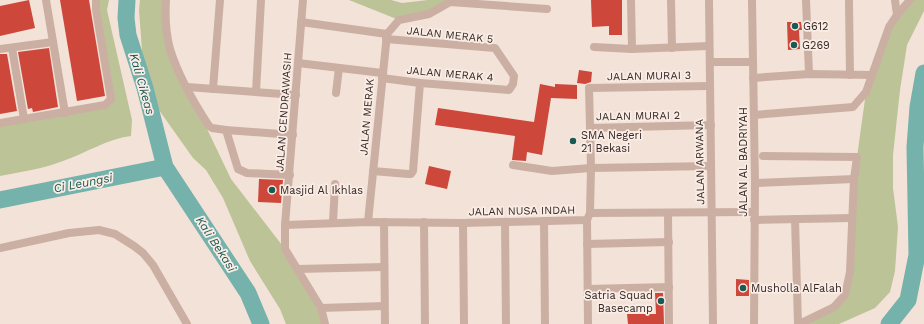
<svg xmlns="http://www.w3.org/2000/svg" width="924" height="324" viewBox="0 0 924 324" font-family="'Work Sans',sans-serif">
<style>
.green{fill:#bbc397}
.lines{fill:none;stroke-linecap:round;stroke-linejoin:round}
.river{stroke:#75b2ab;stroke-width:17}
.building{fill:#ce473b}
.minor{stroke:#ccafa3;stroke-width:8}
.poi-dot{fill:#195a54;stroke:#faede5;stroke-width:1.5}
.labels{text-anchor:middle;dominant-baseline:central;stroke-width:3.5;stroke-linejoin:round;paint-order:stroke}
.poi-label{font-size:11px;fill:#362826;stroke:#faede5;text-anchor:start}
.street-label{font-size:11px;fill:#362826;stroke:#faede5}
.water-label{font-size:12px;font-style:italic;fill:#195a54;stroke:#faede5}
</style>
<rect width="100%" height="100%" fill="#f3e2d8"/>
<g class="green">
<path d="M96,0H109L107,10L132,120L131,136C107,139 86,153 63,161C42,169 21,172 0,176V123L105,105L111,99Z"/>
<polygon points="140,0 166,0 170,48 187,87 231,179 285,249 325,324 286,324 280,309 250,261 223,198 206,170 193,158 154,103 147,83 143,64 139,10"/>
<polygon points="349,0 391,0 402,3 428,0 449,0 439,10 399,20"/>
<polygon points="911,0 924,0 924,11 907,45 900,90 893,155 893,188 898,227 895,271 890,292 875,308 839,324 799,324 834,307 845,295 857,157 866,92 889,27"/>
</g>
<g class="lines">
<g class="river">
<polyline points="127,0 126,18 128,35 145,88 165,167 248,293 261,324"/>
<polyline points="0,200 165,167"/>
<polyline points="889,324 908,300 917,255 915,147 918,107 924,73"/>
</g>
</g>
<g class="building">
<polygon points="29,0 35,28 0,36 0,6"/>
<polygon points="60,0 89,0 105,96 77,101"/>
<polygon points="591,0 622,0 622,35 609,35 609,26 592,27"/>
<polygon points="787,22 801,22 802,30 799,30 800,49 788,50"/>
<polygon points="49,48 58,107 33,112 32,108 28,109 18,52"/>
<polygon points="0,54 7,54 17,111 0,114"/>
<polygon points="579,70 592,72 591,82 585,84 577,83"/>
<polygon points="540,84 555,87 555,84 577,85 577,99 551,98 542,155 527,152 526,161 512,160 515,136 435,125 438,108 534,122"/>
<polygon points="429,166 451,171 447,189 425,184"/>
<polygon points="259,179 283,180 281,203 258,202"/>
<polygon points="736,279 749,280 749,296 736,296"/>
<polygon points="655,293 663,293 664,324 628,324 627,314 656,314"/>
</g>
<g class="lines">
<g class="minor">
<polyline points="46,0 65,113"/>
<path d="M166,0C165,16 166,34 170,49C178,75 194,103 209,126L212,128L226,130L238,169L247,173L290,175"/>
<polyline points="303,0 285,225 285,249 321,308 325,324"/>
<polyline points="631,0 632,49"/>
<polyline points="671,0 672,48"/>
<polyline points="709,0 713,324"/>
<polyline points="752,0 755,183 754,324"/>
<polyline points="806,0 809,74"/>
<polyline points="849,0 850,75"/>
<polyline points="895,0 897,15"/>
<polyline points="301,22 387,34"/>
<polyline points="594,47 632,49 709,46"/>
<polyline points="12,48 24,119"/>
<polyline points="0,49 53,42"/>
<polyline points="710,62 752,62"/>
<polyline points="298,63 382,73"/>
<polyline points="382,78 420,83 509,90 513,84 514,76 495,48 386,39"/>
<polyline points="753,78 809,74 872,75"/>
<polyline points="187,87 296,95"/>
<polyline points="213,89 220,0"/>
<polyline points="256,92 261,0"/>
<polyline points="336,93 339,68"/>
<polyline points="754,115 853,107 866,92 889,27 897,15 910,0"/>
<polyline points="0,123 105,105 111,99 96,10 96,0"/>
<polyline points="590,128 711,125"/>
<polyline points="226,130 293,135"/>
<polyline points="763,156 857,157 854,179 850,272 845,295 834,307 799,324"/>
<polyline points="513,165 552,171 591,168 711,166"/>
<polyline points="373,171 408,174 411,174 413,171 420,83"/>
<polyline points="755,183 854,179"/>
<polyline points="590,213 591,168 589,88 710,86"/>
<polyline points="668,213 669,324"/>
<polyline points="795,219 798,324"/>
<polyline points="587,220 588,324"/>
<polyline points="754,220 852,218"/>
<polyline points="544,221 545,324"/>
<polyline points="333,222 335,184"/>
<polyline points="368,222 387,34 399,20 429,14 450,2 547,9"/>
<polyline points="384,222 385,324"/>
<polyline points="424,222 425,324"/>
<polyline points="505,222 506,324"/>
<polyline points="463,223 464,324"/>
<polyline points="285,225 368,222 463,223 587,220 590,213 754,212"/>
<polyline points="587,244 669,242"/>
<polyline points="0,248 69,233 99,230 115,234 134,246 143,253 153,265 187,324"/>
<polyline points="297,269 384,267"/>
<polyline points="588,289 669,287"/>
<polyline points="321,308 384,306"/>
</g>
</g>
<g class="poi-dot">
<circle cx="795" cy="26" r="4"/>
<circle cx="794" cy="45" r="4"/>
<circle cx="573" cy="141" r="4"/>
<circle cx="272" cy="190" r="4"/>
<circle cx="743" cy="288" r="4"/>
<circle cx="661" cy="301" r="4"/>
</g>
<g class="labels">
<g class="poi-label">
<text x="803" y="26">G612</text>
<text x="802" y="45">G269</text>
<text x="581" y="135">SMA Negeri<tspan x="581" dy="13">21 Bekasi</tspan></text>
<text x="280" y="190">Masjid Al Ikhlas</text>
<text x="751" y="288">Musholla AlFalah</text>
<text x="653" y="295" text-anchor="end">Satria Squad<tspan x="653" dy="13">Basecamp</tspan></text>
</g>
<g class="street-label">
<text transform="translate(450 35) rotate(6)">JALAN MERAK 5</text>
<text transform="translate(450 74) rotate(5)">JALAN MERAK 4</text>
<text transform="translate(649 76) rotate(-1)">JALAN MURAI 3</text>
<text transform="translate(284 112) rotate(-86)">JALAN CENDRAWASIH</text>
<text transform="translate(638 116) rotate(-1)">JALAN MURAI 2</text>
<text transform="translate(367 117) rotate(-85)">JALAN MERAK</text>
<text transform="translate(700 162) rotate(-91)">JALAN ARWANA</text>
<text transform="translate(743 162) rotate(-90)">JALAN AL BADRIYAH</text>
<text transform="translate(522 211) rotate(-1)">JALAN NUSA INDAH</text>
</g>
<g class="water-label">
<text transform="translate(142 84) rotate(74)">Kali Cikeas</text>
<text transform="translate(83 183) rotate(-11)">Ci Leungsi</text>
<text transform="translate(216 244) rotate(57)">Kali Bekasi</text>
</g>
</g>
</svg>
